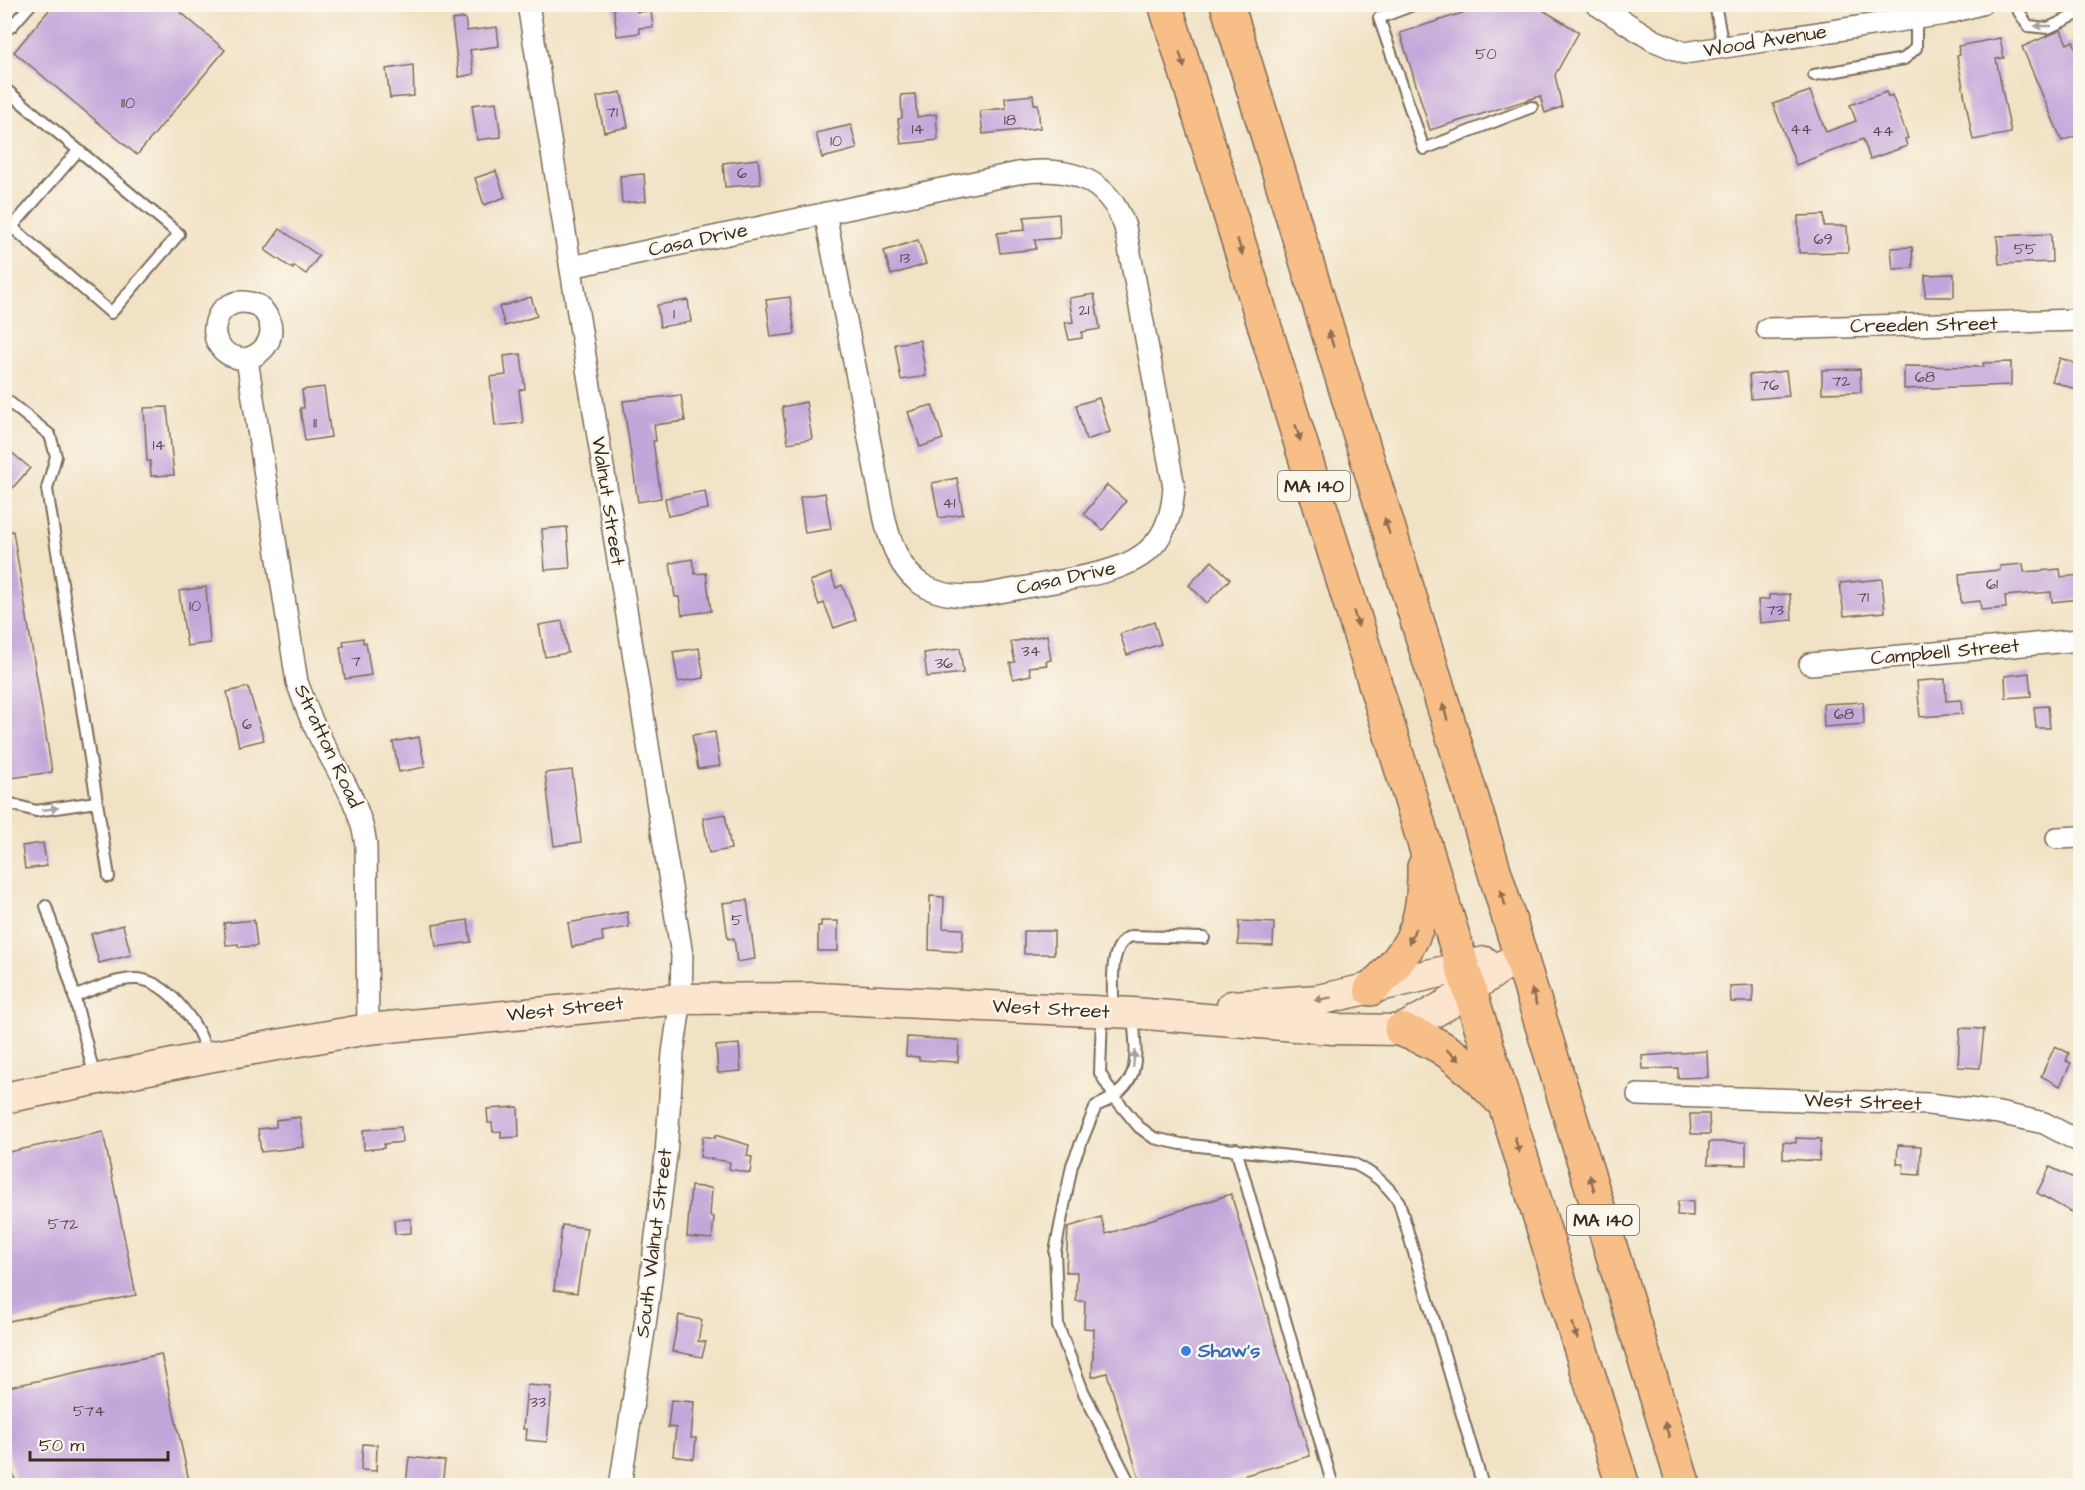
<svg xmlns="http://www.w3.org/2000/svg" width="2085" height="1490" viewBox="0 0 2085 1490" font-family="'Architects Daughter',sans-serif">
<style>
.building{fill:#c2a6da}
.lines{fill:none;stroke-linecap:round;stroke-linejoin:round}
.lane-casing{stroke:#7b6a58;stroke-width:14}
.street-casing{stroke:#7b6a58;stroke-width:24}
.secondary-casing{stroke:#7b6a58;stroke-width:33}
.highway-casing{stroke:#7b6a58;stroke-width:36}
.lane{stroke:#fff;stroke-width:10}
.street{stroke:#fff;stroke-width:21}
.secondary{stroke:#fce5cf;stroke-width:30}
.highway{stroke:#f7be88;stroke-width:33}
.oneway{fill:#a79f9a}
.oneway2{fill:#906d4e}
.oneway3{fill:#9c8876}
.shop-dot{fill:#3f7fe0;stroke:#fbf7ec;stroke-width:2}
.labels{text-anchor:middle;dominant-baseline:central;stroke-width:5;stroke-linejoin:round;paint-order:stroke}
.number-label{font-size:16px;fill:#5d494d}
.shield{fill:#fbf7ec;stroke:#75685c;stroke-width:1.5}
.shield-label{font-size:18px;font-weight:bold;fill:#3b2a1e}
.street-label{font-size:20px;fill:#3b2a1e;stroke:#fbf7ec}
.shop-label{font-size:20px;font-weight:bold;fill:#366cbe;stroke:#fbf7ec;text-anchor:start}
</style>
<rect width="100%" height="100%" fill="#fbf7ec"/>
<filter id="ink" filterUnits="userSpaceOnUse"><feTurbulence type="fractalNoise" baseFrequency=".0167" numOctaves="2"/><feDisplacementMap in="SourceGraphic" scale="12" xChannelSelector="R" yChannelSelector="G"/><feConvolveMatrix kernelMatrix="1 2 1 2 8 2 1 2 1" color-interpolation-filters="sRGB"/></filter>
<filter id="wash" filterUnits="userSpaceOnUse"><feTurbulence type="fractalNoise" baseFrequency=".008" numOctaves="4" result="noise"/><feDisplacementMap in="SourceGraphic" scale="24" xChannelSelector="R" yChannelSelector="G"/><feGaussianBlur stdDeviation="1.35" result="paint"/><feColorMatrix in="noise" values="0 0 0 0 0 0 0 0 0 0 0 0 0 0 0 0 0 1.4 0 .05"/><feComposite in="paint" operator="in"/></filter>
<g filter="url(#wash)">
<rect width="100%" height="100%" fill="#f1e2c5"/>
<g id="blocks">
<g class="building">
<polygon points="54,4 171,4 225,50 137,155 14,52"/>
<polygon points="613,4 637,4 637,12 651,11 653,27 639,28 640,33 617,36"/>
<polygon points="1490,4 1533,4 1579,32 1555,75 1562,107 1545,113 1540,96 1430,130 1400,33"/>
<polygon points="465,18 467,31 497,27 499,46 470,50 474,74 459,77 452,20"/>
<polygon points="2061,30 2067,44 2073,41 2080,59 2080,134 2062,141 2022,47"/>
<polygon points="2000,38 2004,58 1996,59 2011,133 1973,140 1957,56 1960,55 1958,46"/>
<polygon points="413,65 414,96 390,98 386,69"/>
<polygon points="1810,91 1826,132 1856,121 1850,105 1886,92 1888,97 1892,95 1908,138 1905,139 1907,146 1870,159 1863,139 1796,165 1773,104"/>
<polygon points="621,92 628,127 604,132 597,97"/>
<polygon points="915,94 917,117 936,114 938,140 901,144 898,119 902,118 901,95"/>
<polygon points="1033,95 1034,104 1038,104 1040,128 983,134 980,111 1006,108 1005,98"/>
<polygon points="496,102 501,137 477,140 472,105"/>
<polygon points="851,125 857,149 822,158 816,133"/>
<polygon points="758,159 761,184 725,187 723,163"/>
<polygon points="496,171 505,197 484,205 475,178"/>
<polygon points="644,174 646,201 622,203 620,176"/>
<polygon points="1059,214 1060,238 1035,240 1036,249 1000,253 997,233 1025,230 1024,217"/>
<polygon points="1824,215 1824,226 1847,226 1848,252 1799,253 1798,216"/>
<polygon points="280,229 319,256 306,274 294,266 293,269 265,250"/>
<polygon points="2051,234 2052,262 1999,264 1997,236"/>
<polygon points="918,240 926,264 891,275 884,251"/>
<polygon points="1912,247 1913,268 1893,269 1891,248"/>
<polygon points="1954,274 1954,297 1925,297 1925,275"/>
<polygon points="1094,294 1100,329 1082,332 1082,338 1069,340 1065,323 1073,322 1069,298"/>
<polygon points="531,297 537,316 505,326 499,307"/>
<polygon points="790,297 795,334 771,337 766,300"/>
<polygon points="688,300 691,322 660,327 657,305"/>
<polygon points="920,340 926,376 901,380 895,344"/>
<polygon points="521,354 525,389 519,390 523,423 495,426 490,377 506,375 504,356"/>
<polygon points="2060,358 2080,365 2077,390 2052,381"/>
<polygon points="2011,362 2011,385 1904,389 1904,366 1984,367 1983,363"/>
<polygon points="1860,369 1861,392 1822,393 1822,370"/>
<polygon points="1786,371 1789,396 1751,399 1749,375"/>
<polygon points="324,387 331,437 305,441 300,408 304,408 302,390"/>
<polygon points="681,395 685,421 654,425 656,441 653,441 661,498 638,502 623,401"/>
<polygon points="1099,398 1110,432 1086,440 1076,405"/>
<polygon points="806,402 812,439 788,443 782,407"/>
<polygon points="932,405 943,439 920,447 908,412"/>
<polygon points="167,407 174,475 151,476 150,461 147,461 144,408"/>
<polygon points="4,446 30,468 4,498"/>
<polygon points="957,478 963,514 939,518 932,483"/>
<polygon points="1107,485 1126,501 1103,530 1084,514"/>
<polygon points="705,491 708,509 668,516 665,498"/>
<polygon points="825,493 831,529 805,533 800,497"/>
<polygon points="567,527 570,568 545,570 542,529"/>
<polygon points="13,531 52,772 4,779 4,532"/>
<polygon points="692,559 695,574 706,573 711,611 682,615 679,597 675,597 670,563"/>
<polygon points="1212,561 1230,579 1207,603 1189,585"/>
<polygon points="2023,564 2024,572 2060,569 2061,577 2080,575 2080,599 2052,602 2051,592 2005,596 2006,608 1981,610 1980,601 1961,603 1959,574 2000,570 2000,566"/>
<polygon points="831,573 836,588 842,585 856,620 834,628 824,603 819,605 810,581"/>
<polygon points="1882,579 1885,612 1844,616 1840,583"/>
<polygon points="206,587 210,643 187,646 179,591"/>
<polygon points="1790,594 1792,620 1760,623 1758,600 1769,599 1769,595"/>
<polygon points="562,621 568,653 545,657 539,625"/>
<polygon points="1154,622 1161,644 1127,655 1120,634"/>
<polygon points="1047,635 1051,660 1046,661 1047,665 1029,667 1031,675 1013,679 1010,663 1015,662 1011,642"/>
<polygon points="363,638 363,643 366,642 371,675 345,679 340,647 344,646 343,641"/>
<polygon points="699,648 704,678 678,682 673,652"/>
<polygon points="960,648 963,673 927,677 924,653"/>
<polygon points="2029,673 2031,696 2006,698 2005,676"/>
<polygon points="1945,679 1946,701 1961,700 1962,714 1920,717 1917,681"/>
<polygon points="248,687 264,740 239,746 227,692"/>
<polygon points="1863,702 1864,724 1824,727 1823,704"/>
<polygon points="2048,706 2050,728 2036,728 2034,707"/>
<polygon points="715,732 720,766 698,769 692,735"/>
<polygon points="419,737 425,767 399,772 393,742"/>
<polygon points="572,770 581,842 554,846 545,773"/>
<polygon points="725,814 731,849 709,853 703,818"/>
<polygon points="43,843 47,866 25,869 22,846"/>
<polygon points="930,896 944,897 943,928 963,929 962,952 929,950"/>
<polygon points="747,900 755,959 737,962 734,938 728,939 723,903"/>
<polygon points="627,912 629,927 602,932 603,941 572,947 568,923"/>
<polygon points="254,920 257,946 239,947 238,944 226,945 224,923"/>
<polygon points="468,920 471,942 436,947 433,925"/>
<polygon points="821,921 838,921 838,951 818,951 818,926 821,926"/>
<polygon points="1239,921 1274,923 1273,946 1238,945"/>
<polygon points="123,925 131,955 99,963 91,934"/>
<rect x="1024" y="931" width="30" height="23"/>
<polygon points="1753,985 1753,1002 1731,1002 1730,986"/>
<polygon points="1960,1028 1984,1029 1980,1068 1958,1067"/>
<polygon points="907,1037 959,1040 958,1062 919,1060 919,1057 906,1056"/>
<polygon points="739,1044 741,1071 718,1073 716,1046"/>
<polygon points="2055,1046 2069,1053 2066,1061 2071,1063 2060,1086 2041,1076"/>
<polygon points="1707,1051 1708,1077 1678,1078 1678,1068 1643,1069 1642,1056"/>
<polygon points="518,1107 519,1137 501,1138 501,1131 493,1132 492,1123 488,1123 487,1109"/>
<polygon points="1690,1114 1709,1114 1710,1134 1691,1134"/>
<polygon points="300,1117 304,1147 261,1152 258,1129 276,1127 276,1120"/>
<polygon points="401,1127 402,1142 384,1144 384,1148 364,1150 363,1130"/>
<polygon points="103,1132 136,1295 4,1322 4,1153"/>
<polygon points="715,1135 749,1145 747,1156 752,1157 750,1173 729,1169 730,1162 700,1157 703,1136 715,1138"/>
<polygon points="1796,1138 1821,1139 1819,1161 1783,1159 1783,1142 1796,1143"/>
<polygon points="1709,1142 1746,1142 1746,1165 1708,1164"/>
<polygon points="1898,1145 1921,1146 1920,1175 1903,1174 1904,1164 1897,1164"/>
<polygon points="2050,1167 2080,1181 2080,1217 2037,1193"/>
<polygon points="691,1186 712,1188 710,1216 714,1217 712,1239 687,1237"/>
<polygon points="1231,1194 1310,1456 1212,1485 1141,1485 1107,1373 1092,1377 1094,1329 1084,1328 1085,1301 1076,1301 1077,1272 1066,1272 1068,1227 1101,1217 1106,1234"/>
<polygon points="1678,1201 1693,1202 1693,1216 1677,1215"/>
<polygon points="411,1219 411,1233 395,1234 394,1220"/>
<polygon points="562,1225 587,1228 577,1293 554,1290"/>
<polygon points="679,1315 702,1320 698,1341 706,1342 702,1357 672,1351"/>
<polygon points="161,1354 190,1485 16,1485 4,1434 4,1388"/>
<polygon points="527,1385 552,1387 547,1442 526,1440 527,1429 523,1429"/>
<polygon points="671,1400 694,1402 691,1438 696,1438 694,1459 673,1456 676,1428 668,1427"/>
<polygon points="363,1444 377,1445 376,1471 361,1470"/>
<polygon points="409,1457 445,1461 442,1485 406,1485"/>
</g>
</g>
</g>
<g filter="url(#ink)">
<use href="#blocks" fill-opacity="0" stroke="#7b6a58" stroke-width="1.5"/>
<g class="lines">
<g class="lane-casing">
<g id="lane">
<polyline points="1416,4 1379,18 1424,149 1532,107"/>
<polyline points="1715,4 1723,47"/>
<polyline points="2014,4 2028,26 2048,28 2080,13"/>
<polyline points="4,28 11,27 31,4"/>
<polyline points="1814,75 1904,59 1916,48 1916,18"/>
<polyline points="4,88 179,234 111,313 12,227 78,151"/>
<polyline points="4,398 50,435 56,456 47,489 109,877"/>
<polyline points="4,802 36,811 96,802"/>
<polyline points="46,906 72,987 95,1078"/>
<path d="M74,997C92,990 117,978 137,979C169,981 200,1026 207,1054"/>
<path d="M1113,1009C1114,987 1107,946 1131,936L1204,938"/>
<path d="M1102,1014L1100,1073L1115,1098L1139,1127L1154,1138L1181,1144L1352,1163C1373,1173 1386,1183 1399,1202L1483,1486"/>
<polyline points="1236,1149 1333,1486"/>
<path d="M1131,1486L1083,1391L1058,1326L1055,1252L1072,1165L1096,1106C1142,1087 1137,1060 1133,1015"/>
</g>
</g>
<g class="street-casing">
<g id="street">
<polyline points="528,4 682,955 681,999 673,1053 666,1155 646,1318 620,1486"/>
<polyline points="1596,4 1653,40 1684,53 1945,14 1981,4"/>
<path d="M571,267L1018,173C1067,166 1107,176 1125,227L1174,487C1170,558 1126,569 1065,580C1038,585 1010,590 983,595C924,601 898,576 885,520L825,213"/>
<polyline points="1767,329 2080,320"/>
<path d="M247,359C195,357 211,285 259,306C279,325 273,350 247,359L297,682C302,695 306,708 312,721C331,763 360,799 366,845L368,1029"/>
<polyline points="1810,664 2080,640"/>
<polyline points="2057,838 2080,837"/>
<polyline points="1638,1095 1929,1104 1999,1113 2044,1123 2080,1142"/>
</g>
</g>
<g class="secondary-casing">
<g id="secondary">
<polyline points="1232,1006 1318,1000 1485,962"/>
<polyline points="4,1098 208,1057 368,1029 681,999 816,998 1133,1013 1333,1029 1401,1030 1448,1004 1521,954"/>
</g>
</g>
<g class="highway-casing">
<g id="highway">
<polyline points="1165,4 1623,1486"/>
<polyline points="1227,4 1684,1486"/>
<path d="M1371,989C1413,950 1425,924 1424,867"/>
<path d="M1401,1030C1450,1045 1466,1066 1501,1100"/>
</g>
</g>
<use href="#lane" class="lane"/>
<use href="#street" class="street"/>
<use href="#secondary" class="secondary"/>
<use href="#highway" class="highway"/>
</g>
<defs><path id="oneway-solid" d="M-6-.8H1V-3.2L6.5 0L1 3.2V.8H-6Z" transform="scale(1.5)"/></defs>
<g class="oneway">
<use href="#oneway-solid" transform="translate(2043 26) rotate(180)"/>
<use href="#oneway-solid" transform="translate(50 809) rotate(-8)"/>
<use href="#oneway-solid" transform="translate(1134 1059) rotate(-84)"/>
</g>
<g class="oneway2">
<use href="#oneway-solid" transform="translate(1182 60) rotate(73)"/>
<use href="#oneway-solid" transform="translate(1240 247) rotate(73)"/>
<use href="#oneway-solid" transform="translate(1331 339) rotate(-107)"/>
<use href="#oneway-solid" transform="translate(1298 433) rotate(73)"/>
<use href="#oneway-solid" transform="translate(1387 526) rotate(-107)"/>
<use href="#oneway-solid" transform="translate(1356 619) rotate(73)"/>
<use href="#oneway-solid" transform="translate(1445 712) rotate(-107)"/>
<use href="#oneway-solid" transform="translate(1503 898) rotate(-107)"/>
<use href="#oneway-solid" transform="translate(1412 936) rotate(114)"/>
<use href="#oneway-solid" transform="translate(1534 997) rotate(-107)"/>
<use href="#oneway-solid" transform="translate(1453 1055) rotate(39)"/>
<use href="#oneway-solid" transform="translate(1517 1145) rotate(73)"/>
<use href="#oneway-solid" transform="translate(1592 1183) rotate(-107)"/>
<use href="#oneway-solid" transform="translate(1575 1331) rotate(73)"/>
<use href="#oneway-solid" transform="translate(1667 1430) rotate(-107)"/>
</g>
<use class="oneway3" href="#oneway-solid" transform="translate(1323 999) rotate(170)"/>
</g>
<circle class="shop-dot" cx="1186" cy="1351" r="6"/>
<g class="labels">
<g class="number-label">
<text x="1486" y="54">50</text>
<text x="128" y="103">110</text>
<text x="612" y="112">71</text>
<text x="1010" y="120">18</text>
<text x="918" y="129">14</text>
<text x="1801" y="129">44</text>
<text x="1883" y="131">44</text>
<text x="836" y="141">10</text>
<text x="742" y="173">6</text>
<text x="1823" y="239">69</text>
<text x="2025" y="249">55</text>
<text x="905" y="258">13</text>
<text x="1084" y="310">21</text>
<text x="674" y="314">1</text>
<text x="1925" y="377">68</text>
<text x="1841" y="381">72</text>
<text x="1769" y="385">76</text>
<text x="315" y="423">11</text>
<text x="159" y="445">14</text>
<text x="949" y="503">41</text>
<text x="1992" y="584">61</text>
<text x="1863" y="597">71</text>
<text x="195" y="606">10</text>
<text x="1775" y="610">73</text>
<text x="1031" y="651">34</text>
<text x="356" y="661">7</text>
<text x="944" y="663">36</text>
<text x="1844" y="714">68</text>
<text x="247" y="724">6</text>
<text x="737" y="920">5</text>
<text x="63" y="1224">572</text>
<text x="538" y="1402">33</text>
<text x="89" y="1411">574</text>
</g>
<g class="shield">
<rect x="1278" y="471" width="72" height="30" rx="4.5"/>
<rect x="1567" y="1205" width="72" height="30" rx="4.5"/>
</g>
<g class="shield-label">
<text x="1314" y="486">MA 140</text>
<text x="1603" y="1220">MA 140</text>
</g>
<g class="street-label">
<text transform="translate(1765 41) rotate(-9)">Wood Avenue</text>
<text transform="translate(698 240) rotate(-12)">Casa Drive</text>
<text transform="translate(1924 325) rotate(-1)">Creeden Street</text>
<text transform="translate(608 501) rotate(81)">Walnut Street</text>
<text transform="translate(1066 578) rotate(-12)">Casa Drive</text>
<text transform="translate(1945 652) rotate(-5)">Campbell Street</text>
<text transform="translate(328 746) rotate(65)">Stratton Road</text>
<text transform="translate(565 1009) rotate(-6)">West Street</text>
<text transform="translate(1051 1009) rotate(3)">West Street</text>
<text transform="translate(1863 1102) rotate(2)">West Street</text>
<text transform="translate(654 1243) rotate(-83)">South Walnut Street</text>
</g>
<g class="shop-label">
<text x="1198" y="1351">Shaw's</text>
</g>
</g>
<rect width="2085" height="1490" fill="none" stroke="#fbf7ec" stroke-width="24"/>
<path d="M30 1451v9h138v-9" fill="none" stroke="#3b2a1e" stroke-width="3"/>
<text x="39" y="1451" font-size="18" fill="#3b2a1e" stroke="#fbf7ec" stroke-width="4.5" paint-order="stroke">50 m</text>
</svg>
